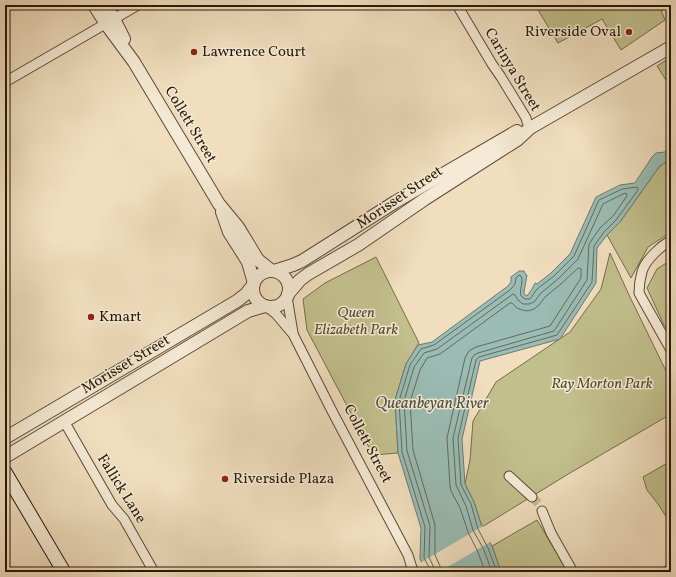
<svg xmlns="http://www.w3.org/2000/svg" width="676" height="577" viewBox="0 0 676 577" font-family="Vollkorn,serif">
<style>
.green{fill:#c1bf8c;stroke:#756c4a}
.water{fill:#9abcb4;stroke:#6d7a6f}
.pier{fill:#f0debe}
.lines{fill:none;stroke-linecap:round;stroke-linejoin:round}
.shore{stroke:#626a5e;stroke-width:1}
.minor-tunnel{stroke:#c8b69a;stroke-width:9;stroke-dasharray:9 4.5;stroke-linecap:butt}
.minor-casing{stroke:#5b4a36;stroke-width:11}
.tertiary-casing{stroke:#5b4a36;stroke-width:14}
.secondary-casing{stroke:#291808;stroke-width:15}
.minor{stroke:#f5ead5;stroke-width:9}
.tertiary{stroke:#f5ead5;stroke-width:12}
.secondary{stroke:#f5ead5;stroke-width:13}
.poi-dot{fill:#8f2418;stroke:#f5ead5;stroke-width:1.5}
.labels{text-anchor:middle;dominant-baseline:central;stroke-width:3;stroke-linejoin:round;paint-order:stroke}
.poi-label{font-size:15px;fill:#291808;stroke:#f5ead5;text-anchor:start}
.street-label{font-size:15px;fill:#291808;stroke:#f5ead5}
.park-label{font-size:15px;font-style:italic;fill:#574a30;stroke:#f5ead5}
.water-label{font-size:16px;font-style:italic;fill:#515144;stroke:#f5ead5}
</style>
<rect width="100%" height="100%" fill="#f0debe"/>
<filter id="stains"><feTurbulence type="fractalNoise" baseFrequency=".005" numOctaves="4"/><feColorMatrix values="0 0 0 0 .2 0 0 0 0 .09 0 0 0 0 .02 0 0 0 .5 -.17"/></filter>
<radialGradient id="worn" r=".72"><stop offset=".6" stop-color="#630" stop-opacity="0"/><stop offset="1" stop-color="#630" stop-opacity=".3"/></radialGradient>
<g class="green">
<polygon points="535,5 659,5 665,20 621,50 602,19 558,43"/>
<polygon points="671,57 671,88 657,66"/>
<polygon points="671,158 671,232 648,247 631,278 607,235 620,222 659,167"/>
<polygon points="610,253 629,295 667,373 671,376 671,414 570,473 482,527 474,502 465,484 470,460 473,421 496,382 570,332 601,289"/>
<polygon points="376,257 419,343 406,364 395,400 398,453 373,455 307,330 303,299 325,283"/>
<polygon points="671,260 671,335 664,325 647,288 657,269"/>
<polygon points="671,461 671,524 658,504 647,490 643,477"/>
<polygon points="537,520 568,572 501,572 492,546"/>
</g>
<polygon class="water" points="671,144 671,158 659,167 620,222 607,235 597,248 596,283 560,339 480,361 462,439 465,484 474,502 482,527 492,546 501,572 427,572 420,559 421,528 398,453 395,400 406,364 418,345 432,342 508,286 511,282 511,277 519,271 524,271 526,275 527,275 524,292 524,294 527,296 532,289 535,283 537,284 551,273 570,254 596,197 620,185 635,183 652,157 656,153 665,152"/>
<polygon class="pier" points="483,526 492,541 439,572 424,572 420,563"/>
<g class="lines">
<g class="shore">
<path d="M430,572V569L424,558L425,527L402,452L399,401L410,365L421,349L434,345L510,290L515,284L516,278L519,275L521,276C524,282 519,289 521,296L525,299H530L537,289L554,276L574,256L599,200L622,189L637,187L638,188V190L616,220L604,232L594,246L592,282L557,335L479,357L476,360L458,438L461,485L471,504L478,529L488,548L497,572"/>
<polyline points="435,572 434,568 429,557 430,526 407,451 404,401 414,367 424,353 437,349 513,294 515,295 518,300 523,304 529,304 534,302 541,293 558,279 578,259 603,204 623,194 626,193 627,195 627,196 613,216 600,228 589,244 587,280 554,331 478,353 474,355 472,358 453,438 456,485 466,506 473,530 484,550 492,572"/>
<polyline points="441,572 440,566 435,555 435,525 413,450 410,402 420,370 427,358 440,354 510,303 512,303 517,308 522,310 528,311 534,309 539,305 545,297 561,284 578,268 580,268 581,269 581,278 550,326 476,347 469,351 465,358 447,438 450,486 451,491 460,508 468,532 478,552 485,572"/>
</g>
<polyline class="minor-tunnel" points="532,497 539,504 542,511"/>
<g class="minor-casing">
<g id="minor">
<polyline points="457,5 492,64 501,77 526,118 527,122 530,128"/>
<polyline points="5,82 138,5"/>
<path d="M671,240C661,246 645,260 642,272C640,279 639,286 639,293L671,350"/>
<polyline points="287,297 293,333"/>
<polyline points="267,307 276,314 293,334 332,411 408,555 412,568"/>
<polyline points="64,421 112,505 124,519 154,572"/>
<polyline points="509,476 532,497"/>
<polyline points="542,511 551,533 573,572"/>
<polyline points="666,572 671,569"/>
</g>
</g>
<g class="tertiary-casing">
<g id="tertiary">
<polyline points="94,5 106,24 134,62 219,204 238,227 258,260 272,271"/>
<polyline points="106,5 114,19 124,39"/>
<polyline points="222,212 229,232 248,262 254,283"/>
<circle cx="271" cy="289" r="18"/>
<polyline points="274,271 293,265 302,261 395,202 517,131"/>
<polyline points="288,294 300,280 308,274 358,245 425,199 517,140 530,128 671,47"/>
<polyline points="5,438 237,301 246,294 253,285"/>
<polyline points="5,457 248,311 265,306"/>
</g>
</g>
<g class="secondary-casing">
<polyline id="secondary" points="5,472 64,572"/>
</g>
<use href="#minor" class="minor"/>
<use href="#tertiary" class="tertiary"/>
<use href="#secondary" class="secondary"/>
</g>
<g class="poi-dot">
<circle cx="629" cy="32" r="4"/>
<circle cx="194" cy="52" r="4"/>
<circle cx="91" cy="317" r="4"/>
<circle cx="225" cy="479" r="4"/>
</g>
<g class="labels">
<g class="poi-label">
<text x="621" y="32" text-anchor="end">Riverside Oval</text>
<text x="202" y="52">Lawrence Court</text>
<text x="99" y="317">Kmart</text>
<text x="233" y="479">Riverside Plaza</text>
</g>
<g class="street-label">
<text transform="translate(512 70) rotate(59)">Carinya Street</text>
<text transform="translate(190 125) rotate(59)">Collett Street</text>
<text transform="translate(400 198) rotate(-34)">Morisset Street</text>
<text transform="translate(126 365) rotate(-31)">Morisset Street</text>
<text transform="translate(367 444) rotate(62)">Collett Street</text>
<text transform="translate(121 489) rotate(58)">Fallick Lane</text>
</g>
<g class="park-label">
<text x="356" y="313">Queen<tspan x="356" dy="17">Elizabeth Park</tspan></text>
<text x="602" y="384">Ray Morton Park</text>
</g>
<g class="water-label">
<text x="432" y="404">Queanbeyan River</text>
</g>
</g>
<rect width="676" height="577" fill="none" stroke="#f0debe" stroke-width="20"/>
<rect x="6" y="6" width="664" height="565" fill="none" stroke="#291808" stroke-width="2"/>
<rect x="10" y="10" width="656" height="557" fill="none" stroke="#291808"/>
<rect width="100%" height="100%" filter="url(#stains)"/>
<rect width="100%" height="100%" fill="url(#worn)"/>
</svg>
